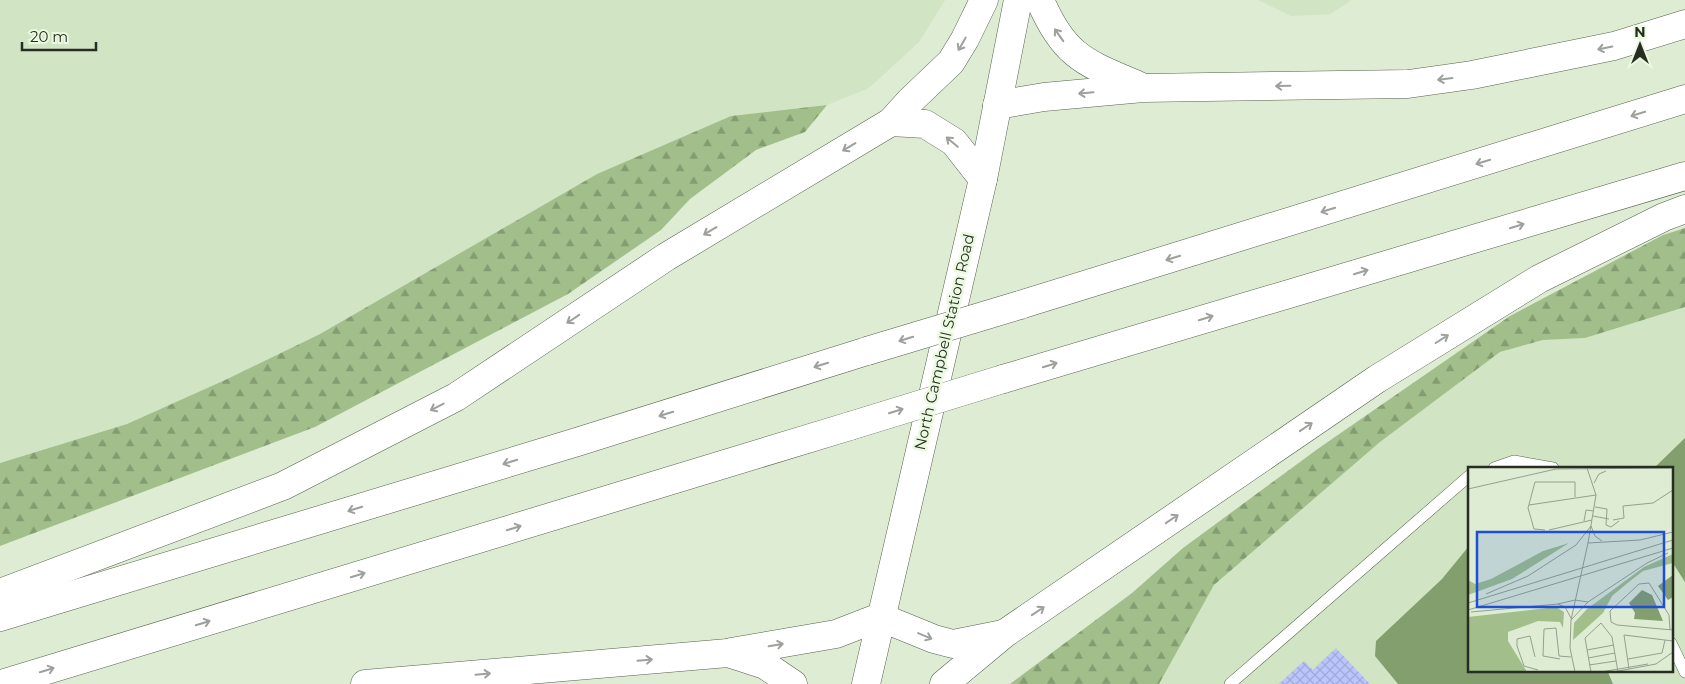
<svg xmlns="http://www.w3.org/2000/svg" width="1685" height="684" viewBox="0 0 1685 684" font-family="Montserrat,sans-serif">
<style>
.built{fill:#d1e4c4;fill-rule:evenodd}
.forest{fill:url(#forest-firs)}
.water{fill:#839f6d}
.building{fill:url(#building-cross-hatch);filter:url(#shadow)}
.lines{fill:none;stroke-linecap:round;stroke-linejoin:round}
.lane-casing{stroke:#56624d;stroke-width:12}
.secondary-casing{stroke:#56624d;stroke-width:29}
.highway-casing{stroke:#56624d;stroke-width:29}
.lane{stroke:#fff;stroke-width:11}
.secondary{stroke:#fff;stroke-width:28}
.highway{stroke:#fff;stroke-width:28}
.highway-bridge-casing{stroke:#56624d;stroke-width:29;stroke-linecap:butt}
.highway-bridge{stroke:#fff;stroke-width:28}
.oneway{stroke:#9ea09c}
.labels{text-anchor:middle;dominant-baseline:central;stroke-width:5;stroke-linejoin:round;paint-order:stroke}
.street-label{font-size:15px;fill:#272d23;stroke:#ebf9e0}
.inset-road{fill:none;stroke:#94a08d;stroke-width:1}
.view{fill:#1d4ed8;fill-opacity:0.15;stroke:#1d4ed8;stroke-width:2.5}
.inset-edge{fill:none;stroke:#272d23;stroke-width:2.5}
</style>
<defs>
<pattern id="forest-firs" width="22" height="20" patternUnits="userSpaceOnUse" patternTransform="scale(1.25)"><rect width="22" height="20" fill="#a2bf8b"/><path d="M5 1l3.5 6h-7zM16 11l3.5 6h-7z" fill="#849c71"/></pattern>
<pattern id="building-cross-hatch" width="8" height="8" patternUnits="userSpaceOnUse" patternTransform="scale(1.25)"><rect width="8" height="8" fill="#bbc5fc"/><path d="M0 0l8 8M0 8l8-8" fill="none" stroke="#a1aad8"/></pattern>
<filter id="shadow"><feDropShadow dx="-4.5" dy="4.5" stdDeviation="0" flood-color="#0004"/></filter>
</defs>
<rect width="100%" height="100%" fill="#ddecd3"/>
<g class="built">
<polygon points="0,0 945,0 919,42 869,88 827,105 731,116 597,174 320,334 225,380 127,424 0,463"/>
<polygon points="1258,0 1352,0 1330,14 1291,16"/>
<path d="M1685,307V684H1159L1214,585L1380,442L1500,352L1543,340L1585,338ZM1469,468H1671V670H1469Z"/>
</g>
<g class="forest">
<polygon points="827,105 805,132 756,150 690,199 661,230 568,294 315,427 0,546 0,463 127,424 225,380 320,334 597,174 731,116"/>
<polygon points="1685,228 1685,307 1585,338 1543,340 1500,352 1380,442 1214,585 1159,684 1010,684 1132,593 1183,548 1319,448 1510,316 1663,235"/>
</g>
<g class="water">
<polygon points="1685,438 1685,582 1671,560 1671,468 1654,468"/>
<polygon points="1469,546 1469,670 1607,670 1613,684 1398,684 1375,656 1376,641 1442,579"/>
</g>
<polygon class="building" points="1336,648 1370,684 1279,684 1304,661 1313,670"/>
<g class="lines">
<g class="lane-casing">
<g id="lane">
<polyline points="1494,468 1514,461 1553,468"/>
<polyline points="1671,643 1685,672"/>
<polyline points="1230,684 1469,476"/>
</g>
</g>
<g class="secondary-casing">
<polyline id="secondary" points="866,684 983,179 1018,0"/>
</g>
<g class="highway-casing">
<g id="highway">
<path d="M1040,0C1065,59 1087,63 1142,87"/>
<polyline points="997,105 1044,97 1143,88 1408,84 1472,75 1614,46 1685,24"/>
<polyline points="891,122 925,124 954,142 983,179"/>
<polyline points="1020,305 1685,99"/>
<polyline points="1003,379 1685,176"/>
<polyline points="0,593 283,486 456,397 666,257 891,122 910,101 951,62 965,39 984,0"/>
<polyline points="0,617 577,442 867,351"/>
<polyline points="731,652 836,634 880,617 934,639 953,644 1003,634"/>
<polyline points="1,684 850,426"/>
<polyline points="365,684 728,653 765,665 793,684"/>
<polyline points="944,684 1004,634 1377,379 1539,279 1664,217 1685,209"/>
</g>
</g>
<use href="#lane" class="lane"/>
<use href="#secondary" class="secondary"/>
<use href="#highway" class="highway"/>
<g class="highway-bridge-casing">
<g id="highway-bridge">
<polyline points="867,351 1020,305"/>
<polyline points="850,426 1003,379"/>
</g>
</g>
<use href="#highway-bridge" class="highway-bridge"/>
</g>
<defs><path id="oneway-shaft" d="M-6 0H5M1.5-3L5.5 0L1.5 3" fill="none" stroke-width="1.6" stroke-linecap="round" stroke-linejoin="round" transform="scale(1.25)"/></defs>
<g class="oneway">
<use href="#oneway-shaft" transform="translate(1059 35) rotate(-125)"/>
<use href="#oneway-shaft" transform="translate(962 44) rotate(120)"/>
<use href="#oneway-shaft" transform="translate(1605 48) rotate(168)"/>
<use href="#oneway-shaft" transform="translate(1445 79) rotate(173)"/>
<use href="#oneway-shaft" transform="translate(1283 86) rotate(179)"/>
<use href="#oneway-shaft" transform="translate(1086 93) rotate(175)"/>
<use href="#oneway-shaft" transform="translate(1638 114) rotate(163)"/>
<use href="#oneway-shaft" transform="translate(952 142) rotate(-140)"/>
<use href="#oneway-shaft" transform="translate(849 147) rotate(149)"/>
<use href="#oneway-shaft" transform="translate(1483 162) rotate(163)"/>
<use href="#oneway-shaft" transform="translate(1328 210) rotate(163)"/>
<use href="#oneway-shaft" transform="translate(1517 226) rotate(-17)"/>
<use href="#oneway-shaft" transform="translate(710 231) rotate(149)"/>
<use href="#oneway-shaft" transform="translate(1173 258) rotate(163)"/>
<use href="#oneway-shaft" transform="translate(1361 272) rotate(-17)"/>
<use href="#oneway-shaft" transform="translate(1206 318) rotate(-17)"/>
<use href="#oneway-shaft" transform="translate(573 319) rotate(146)"/>
<use href="#oneway-shaft" transform="translate(906 339) rotate(163)"/>
<use href="#oneway-shaft" transform="translate(1442 339) rotate(-32)"/>
<use href="#oneway-shaft" transform="translate(821 365) rotate(163)"/>
<use href="#oneway-shaft" transform="translate(1050 365) rotate(-17)"/>
<use href="#oneway-shaft" transform="translate(437 407) rotate(153)"/>
<use href="#oneway-shaft" transform="translate(896 411) rotate(-17)"/>
<use href="#oneway-shaft" transform="translate(666 414) rotate(163)"/>
<use href="#oneway-shaft" transform="translate(1306 427) rotate(-34)"/>
<use href="#oneway-shaft" transform="translate(510 462) rotate(163)"/>
<use href="#oneway-shaft" transform="translate(355 509) rotate(163)"/>
<use href="#oneway-shaft" transform="translate(1172 519) rotate(-34)"/>
<use href="#oneway-shaft" transform="translate(514 528) rotate(-17)"/>
<use href="#oneway-shaft" transform="translate(358 575) rotate(-17)"/>
<use href="#oneway-shaft" transform="translate(1038 611) rotate(-34)"/>
<use href="#oneway-shaft" transform="translate(203 623) rotate(-17)"/>
<use href="#oneway-shaft" transform="translate(925 636) rotate(23)"/>
<use href="#oneway-shaft" transform="translate(776 645) rotate(-10)"/>
<use href="#oneway-shaft" transform="translate(645 660) rotate(-5)"/>
<use href="#oneway-shaft" transform="translate(47 670) rotate(-17)"/>
<use href="#oneway-shaft" transform="translate(483 674) rotate(-5)"/>
</g>
<g class="labels">
<g class="street-label">
<text transform="translate(944 342) rotate(-77)">North Campbell Station Road</text>
</g>
</g>
<g transform="translate(1468 467)">
<rect width="205" height="205" fill="#ddecd3"/>
<path d="M101,76L44,112L0,128V113L7,117L23,112L75,84ZM205,87V96L175,104L162,114L144,129L135,146L105,173L106,156L119,142L176,100ZM88,140L96,145L95,161L92,155L70,154L40,165V174L59,205H0V150Z" fill="#a2bf8b"/>
<path d="M205,108V130L200,133L190,119ZM174,123L184,128L195,154L166,152L167,146L161,136Z" fill="#839f6d"/>
<path class="inset-road" d="M119,1L128,28L120,76M126,16L131,7L138,4M0,22L88,2L205,1M61,38L128,28M127,40L139,42L138,58L143,60L151,54M125,49L141,52M145,53L156,51L155,39L185,36L205,23M116,54L118,43L126,44M123,59L127,69L134,74M77,63L66,62L60,41L67,15H107V30M81,63L124,53M120,76L172,73L205,65M18,127L60,109L108,78L123,59M0,136L205,73M90,137L107,133L120,135M0,143L205,81M3,145L90,137L97,140L103,151M103,153L120,135L179,96L200,86M202,163L201,148L181,116L171,117L142,144L143,155L149,158L205,163M119,183L146,178M67,190L62,169L49,172V179L56,199L70,203M120,191L147,186M92,192L75,189L76,162L88,161L91,189L103,190M160,192L194,186L197,173M121,198L148,194M161,202L156,168L205,174M107,205L102,181L103,153L120,76M123,205L117,171L133,156L144,170L150,205M133,205L180,197M145,205L188,197L205,185"/>
<path class="view" d="M9,65H196V140H9Z"/>
<rect width="205" height="205" class="inset-edge"/>
</g>
<g transform="translate(1640 45)" stroke="#ebf9e0" stroke-width="4" paint-order="stroke">
<path d="M0-4L9 19L0 12L-9 19Z" fill="#272d23"/>
<text y="-8" font-size="14" font-weight="bold" text-anchor="middle" fill="#272d23">N</text>
</g>
<path d="M22 42v8h74v-8" fill="none" stroke="#272d23" stroke-width="2.5"/>
<text x="30" y="42" font-size="15" fill="#272d23" stroke="#ebf9e0" stroke-width="4" paint-order="stroke">20 m</text>
</svg>
